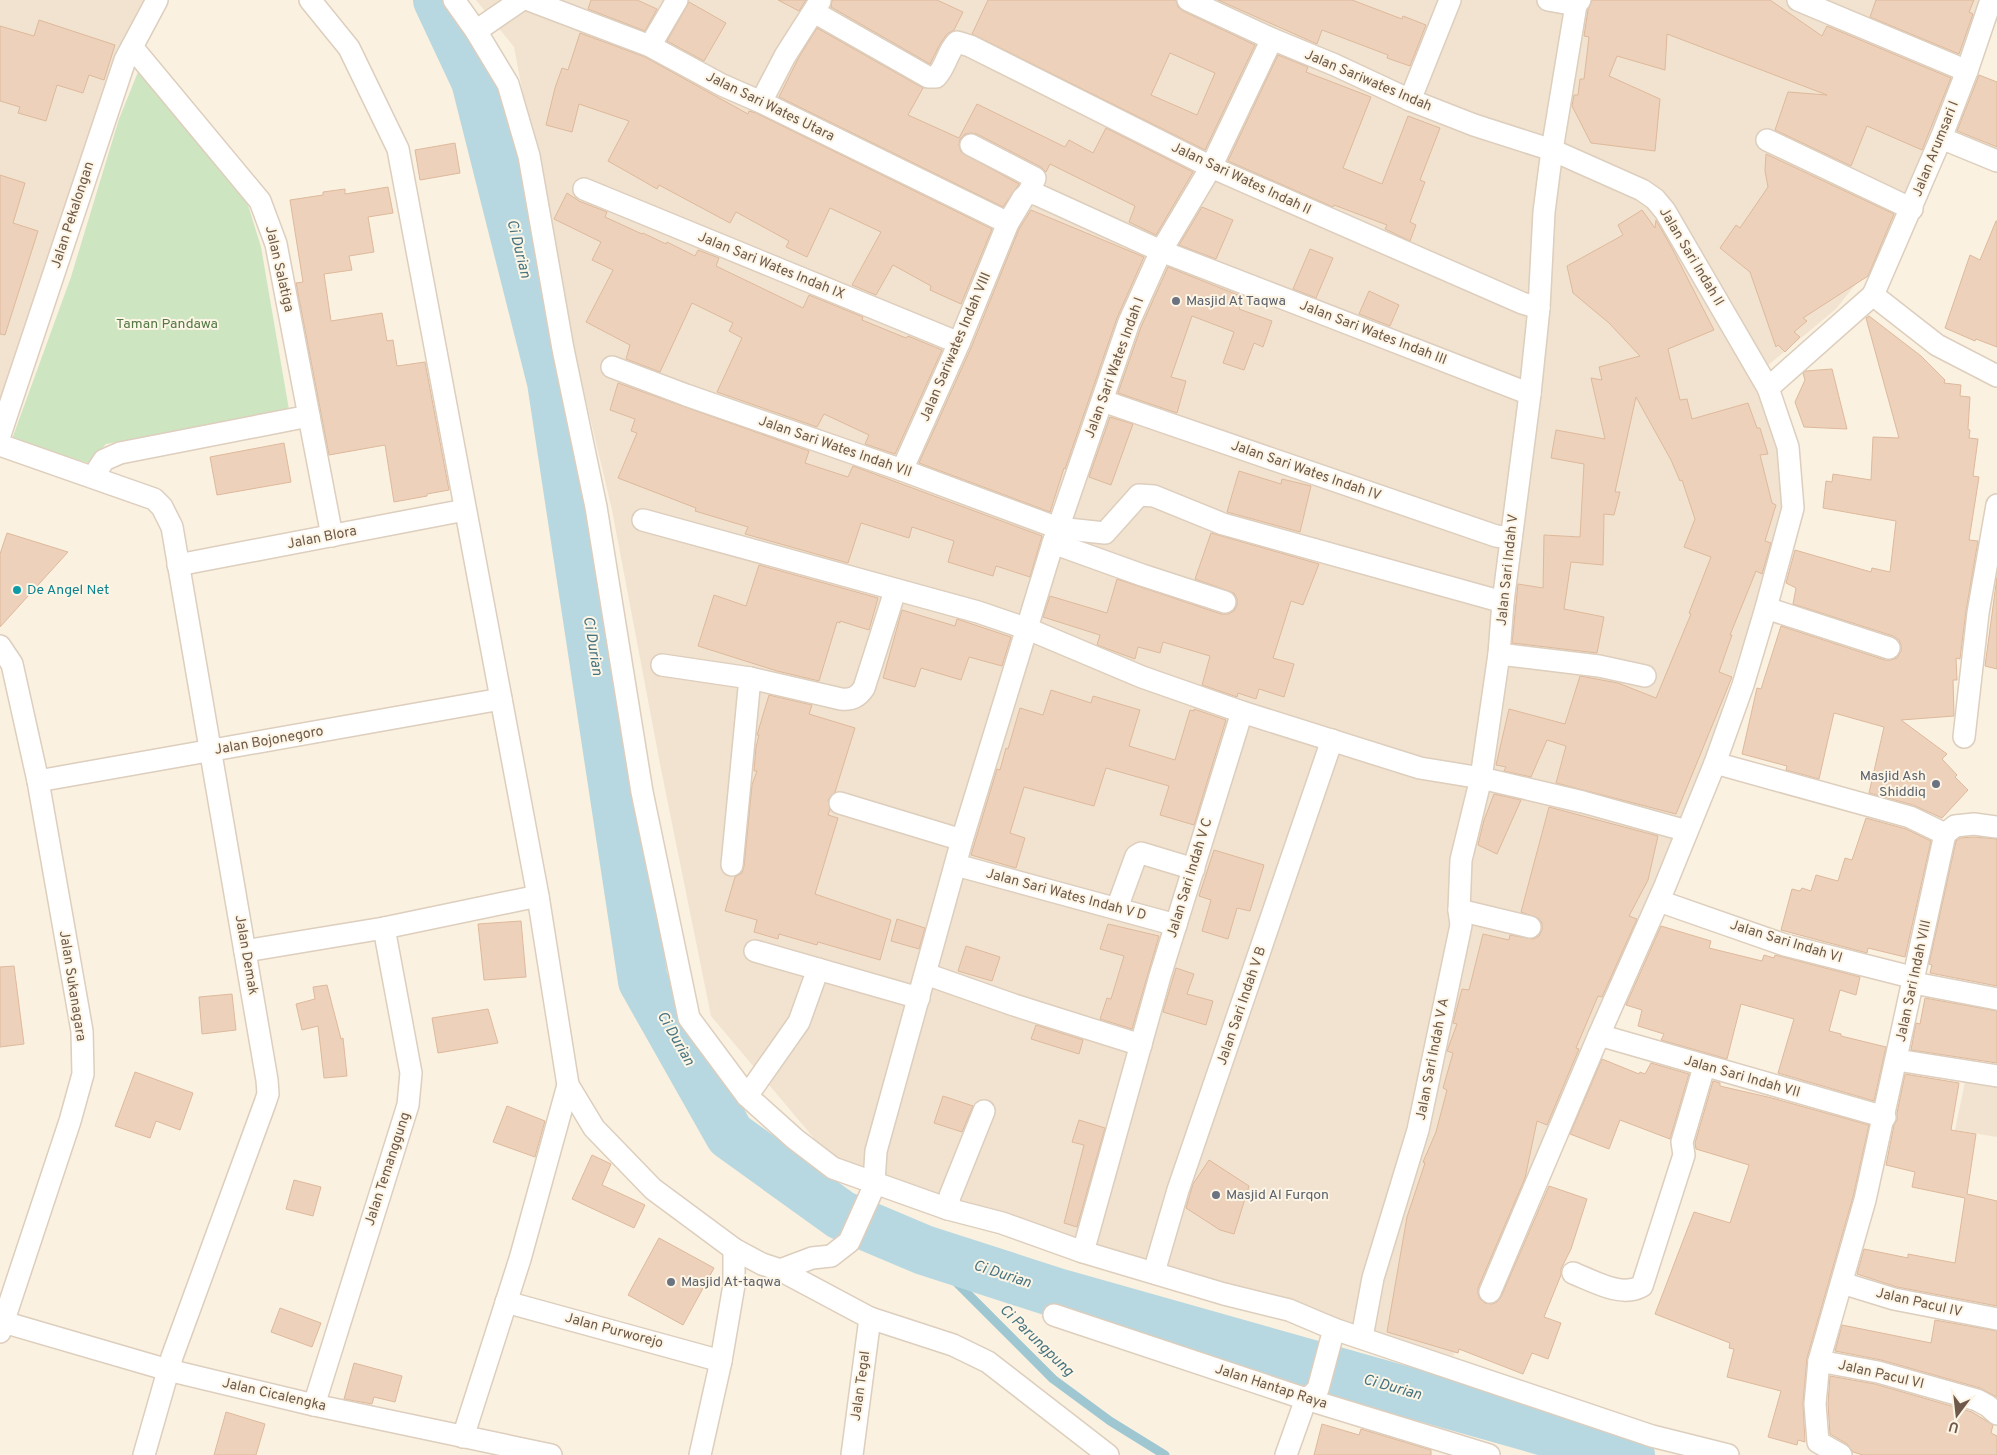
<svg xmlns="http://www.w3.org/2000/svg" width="1997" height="1455" viewBox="0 0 1997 1455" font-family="Overpass,sans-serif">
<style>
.residential{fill:#f1e3cf}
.green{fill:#cde5c0}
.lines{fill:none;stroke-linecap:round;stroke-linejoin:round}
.stream{stroke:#9ec7d2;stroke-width:9}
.river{stroke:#b7d8e1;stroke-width:50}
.building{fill:#edd1ba;stroke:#deb99c;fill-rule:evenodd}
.street-casing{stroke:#ddcebd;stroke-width:24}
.street{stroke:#fff;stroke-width:21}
.worship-dot{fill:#6b7280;stroke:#fdf5e5;stroke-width:2}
.culture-dot{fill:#0f9aa8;stroke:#fdf5e5;stroke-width:2}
.labels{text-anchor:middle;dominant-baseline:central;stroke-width:4;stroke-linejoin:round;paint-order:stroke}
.street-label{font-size:14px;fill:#6e594a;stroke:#fdf5e5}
.worship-label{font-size:14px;fill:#5b616d;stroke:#fdf5e5;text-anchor:start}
.park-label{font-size:14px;fill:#527946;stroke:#fdf5e5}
.culture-label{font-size:14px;fill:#0d838f;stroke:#fdf5e5;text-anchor:start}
.water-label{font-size:15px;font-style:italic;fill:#467380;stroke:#fdf5e5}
</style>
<rect width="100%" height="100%" fill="#faf1e0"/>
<g class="residential">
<polygon points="0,0 152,0 0,434"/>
<polygon points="476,0 1991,0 1912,213 1836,309 1761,371 1779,444 1790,509 1760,592 1697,784 1453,1356 1029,1242 828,1155 711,1016 661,769 612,510 560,291 514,47"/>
<polygon points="1997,1067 1997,1137 1955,1130 1966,1077"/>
</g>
<polygon class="green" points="138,72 248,205 261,247 289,410 106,444 88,463 12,439 71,277 119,119"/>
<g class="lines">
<polyline class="stream" points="924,1250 1053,1379 1110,1421 1165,1455"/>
<polyline class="river" points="438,0 476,81 552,382 643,981 730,1135 841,1215 924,1250 1057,1293 1630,1455"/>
</g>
<g class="building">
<polygon points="591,0 637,0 657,9 645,31 588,9"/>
<polygon points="778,0 806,0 799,11"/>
<polygon points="832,0 937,0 963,12 954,30 947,34 940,44 930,64 831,7"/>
<path d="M988,0H1176L1178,7L1183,11L1255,45L1205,150L972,34ZM1170,53L1215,73L1197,115L1151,95Z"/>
<polygon points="1218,0 1352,0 1402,19 1403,16 1426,25 1410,66 1387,58 1388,55 1322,30 1317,44"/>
<polygon points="1592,0 1770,0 1822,36 1827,26 1951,78 1922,150 1867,126 1851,166 1775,130 1788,92 1827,95 1667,34 1665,70 1617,56 1609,76 1660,99 1655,151 1591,143 1572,106 1574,95 1578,95 1580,79 1584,79 1589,37 1584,36 1588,10"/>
<polygon points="1876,0 1974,0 1969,12 1973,14 1959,54 1870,17"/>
<polygon points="689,2 726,23 704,61 667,41"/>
<polygon points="39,20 115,45 104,80 89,75 83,93 57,85 46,121 18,113 20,107 0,101 0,26 34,36"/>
<polygon points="817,28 923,88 908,115 959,138 977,104 1065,147 1069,140 1093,153 1106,128 1193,172 1156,235 1129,222 1135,206 1050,164 1046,172 1041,167 977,134 971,133 965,134 960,139 959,145 961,152 1019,184 1003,207 779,97 799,57"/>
<polygon points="580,33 645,57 748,114 749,111 756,113 992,229 961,304 930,290 931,286 893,265 876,295 852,285 881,232 830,208 807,257 786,247 789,241 736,212 730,223 659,185 657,189 638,178 608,161 629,121 579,104 572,132 546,125 555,88 562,68 568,70"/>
<polygon points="1278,55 1308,67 1306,72 1371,97 1343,168 1382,184 1408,116 1440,128 1420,180 1425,182 1410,222 1416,225 1410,241 1385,229 1387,225 1334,205 1333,207 1228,161"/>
<polygon points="1979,75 1997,82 1997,147 1957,131"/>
<polygon points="455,143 460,173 420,180 415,150"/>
<polygon points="1766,154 1894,214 1868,276 1803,318 1807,321 1794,332 1800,337 1785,352 1778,345 1776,347 1750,272 1720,248 1736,225 1740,228 1768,187 1765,171"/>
<polygon points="0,175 25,183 13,223 38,231 5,335 0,334"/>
<polygon points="388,187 393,213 368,217 374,252 349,256 352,270 324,274 331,321 382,313 387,341 393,340 397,366 425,362 449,490 427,494 427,496 394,502 385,445 329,455 296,283 303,282 290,200 323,195 323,192 345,189 345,194"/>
<polygon points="567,193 579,201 607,212 605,217 642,234 643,233 666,244 667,242 695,256 698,250 719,258 716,266 803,308 809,295 863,317 862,320 906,338 908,336 942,350 895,454 865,444 869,435 824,414 817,427 717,392 742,338 729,331 733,323 692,303 660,372 626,359 630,345 586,322 613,270 592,260 601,242 554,219"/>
<polygon points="1202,207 1233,220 1216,259 1179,245"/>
<polygon points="1031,210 1144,257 1117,318 1065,469 1064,468 1050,512 919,463 971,348 1019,229"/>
<polygon points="1642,210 1655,228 1656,220 1673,250 1714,330 1668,349 1680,400 1687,399 1692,419 1748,403 1757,428 1760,428 1768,454 1760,455 1772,503 1776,505 1765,541 1771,543 1762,574 1756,571 1730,635 1732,635 1719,672 1732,677 1676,814 1556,783 1566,746 1547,740 1531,777 1504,771 1506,767 1496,765 1509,709 1565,724 1580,676 1618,683 1656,698 1691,614 1689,613 1711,557 1684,547 1695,519 1682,480 1680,481 1671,460 1636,397 1615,492 1620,492 1614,515 1604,514 1603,565 1571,562 1564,609 1604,617 1597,653 1512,643 1518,584 1543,588 1544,535 1580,537 1584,464 1551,458 1556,430 1605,439 1591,378 1602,380 1599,367 1640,356 1609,323 1573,293 1567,266 1623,235 1618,225"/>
<polygon points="1996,221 1997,221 1997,347 1976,339 1975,341 1945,328 1970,255 1980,260"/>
<polygon points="1310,249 1333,258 1316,298 1293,289"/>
<polygon points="1168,267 1243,297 1239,309 1272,321 1263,347 1254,343 1244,370 1223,363 1234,332 1192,316 1171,377 1186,381 1177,413 1118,393 1141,327"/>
<polygon points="1369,291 1399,305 1390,326 1359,314"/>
<polygon points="1869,316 1921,356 1945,380 1944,383 1961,385 1960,396 1970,397 1968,429 1970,430 1969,438 1978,439 1973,476 1979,477 1969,540 1978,541 1966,611 1960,659 1956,658 1957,680 1953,680 1954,716 1901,720 1947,754 1942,759 1957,775 1955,777 1968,790 1942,818 1913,805 1869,793 1884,727 1834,713 1819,779 1786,770 1787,766 1742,754 1757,688 1761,689 1781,626 1885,660 1891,660 1897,658 1901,651 1901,645 1899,640 1893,636 1793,604 1796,588 1786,583 1795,550 1871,572 1872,568 1890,572 1896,521 1823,508 1826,481 1832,482 1833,474 1871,480 1873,437 1899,438 1866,318"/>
<polygon points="1832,369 1847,429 1804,427 1795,402 1805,380 1803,373 1806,371"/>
<polygon points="618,383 809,451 805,463 848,477 853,466 1042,536 1030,577 996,566 993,576 948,562 954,541 912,527 909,538 861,523 848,563 745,534 748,527 695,511 696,508 618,478 637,433 631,431 635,419 610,410"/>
<polygon points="1110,417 1133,424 1111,485 1089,477"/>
<polygon points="284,443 291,482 217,495 210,457"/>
<polygon points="1239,471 1281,484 1282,479 1311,486 1300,532 1227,512"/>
<polygon points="7,533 68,552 0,627 0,554"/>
<polygon points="1211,533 1319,564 1303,605 1291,601 1273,658 1294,664 1284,697 1259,689 1256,699 1238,693 1237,697 1202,685 1210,656 1163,642 1160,653 1138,647 1135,659 1097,645 1100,635 1043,617 1050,596 1107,613 1117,579 1221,614 1228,614 1234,611 1237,605 1237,599 1234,593 1195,579"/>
<polygon points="759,565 878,598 869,630 840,621 840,623 837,622 819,681 777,671 698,646 714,595 746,606"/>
<polygon points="1997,577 1997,669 1985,666"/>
<polygon points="902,610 955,626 957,619 1011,637 1002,666 969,657 961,680 921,668 915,687 883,678"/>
<polygon points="1051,690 1091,703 1093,696 1140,710 1129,746 1175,760 1190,710 1194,711 1194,709 1226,720 1194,825 1160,815 1169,786 1106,768 1094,806 1024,787 1010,833 1025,838 1016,868 971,855 997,769 1000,770 1006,748 1008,749 1020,708 1043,715"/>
<polygon points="769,695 812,705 809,714 855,728 835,792 828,800 830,809 828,815 838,818 815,894 891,920 880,960 818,942 817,945 779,934 778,939 754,932 757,920 725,911 735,877 742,873 744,866 752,785 757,771 754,771 756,747 759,735 757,735"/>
<polygon points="1494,794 1521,800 1497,854 1478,845 1484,820"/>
<polygon points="1549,807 1658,836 1648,880 1629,916 1637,919 1602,997 1598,996 1576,1048 1579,1049 1547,1125 1537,1121 1525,1178 1478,1288 1478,1294 1480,1299 1485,1303 1492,1304 1497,1302 1501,1297 1549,1186 1587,1199 1571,1249 1561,1269 1561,1275 1544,1317 1561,1323 1548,1359 1532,1353 1523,1374 1459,1349 1458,1353 1387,1332 1407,1217 1425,1163 1423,1162 1436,1132 1447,1090 1443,1088 1453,1053 1447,1051 1457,1024 1453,1023 1462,989 1469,990 1483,934 1509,940 1510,935 1533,939 1539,936 1542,930 1542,923 1538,918 1521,912"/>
<polygon points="1866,818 1906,829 1931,841 1905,957 1868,948 1867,953 1781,930 1792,889 1800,891 1802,888 1811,891 1816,875 1838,881 1845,858 1852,860"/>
<polygon points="1974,837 1997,839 1997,986 1930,973 1932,965 1929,964 1956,841 1960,838"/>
<polygon points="1214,850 1264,865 1250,911 1237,908 1228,939 1202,931 1211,900 1199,896"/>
<polygon points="897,919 925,928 919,949 891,941"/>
<polygon points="521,921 526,977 484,980 478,924"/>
<polygon points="1108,924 1159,936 1132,1029 1100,1019 1107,998 1111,999 1124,956 1100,949"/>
<polygon points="1661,926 1711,941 1709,948 1762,961 1764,955 1774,958 1775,955 1860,977 1856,995 1840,990 1829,1031 1841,1034 1841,1036 1886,1047 1874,1101 1778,1073 1794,1019 1741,1004 1727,1059 1661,1040 1664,1034 1638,1026 1642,1010 1626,1005"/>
<polygon points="966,946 1000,957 992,981 958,971"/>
<polygon points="14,966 24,1044 0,1047 0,967"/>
<polygon points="1176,968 1194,974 1187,994 1213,1001 1206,1025 1163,1012"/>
<polygon points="327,985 341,1039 343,1038 347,1076 324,1078 318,1026 302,1030 296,1004 315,999 313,987"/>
<polygon points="232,994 236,1030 202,1034 199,997"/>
<polygon points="1925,998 1997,1011 1997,1063 1911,1050 1916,1023 1920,1024"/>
<polygon points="488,1009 498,1043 438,1053 432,1018"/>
<polygon points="1036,1025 1083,1040 1079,1054 1031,1039"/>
<polygon points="1602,1059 1639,1074 1640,1072 1645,1074 1651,1063 1689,1074 1670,1139 1620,1120 1609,1149 1570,1134"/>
<polygon points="135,1072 193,1093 180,1130 156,1121 150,1138 115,1126"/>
<polygon points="1905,1074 1959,1083 1951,1130 1976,1134 1967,1194 1997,1201 1997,1306 1897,1287 1857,1274 1864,1249 1908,1258 1908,1254 1955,1263 1965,1198 1912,1187 1915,1172 1886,1165 1894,1125 1897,1120 1897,1113"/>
<polygon points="1713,1081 1720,1083 1720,1086 1772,1098 1869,1125 1853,1197 1807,1358 1803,1403 1805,1442 1798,1440 1797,1445 1768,1437 1781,1391 1727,1377 1734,1349 1729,1348 1730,1343 1655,1314 1694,1212 1730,1223 1749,1165 1696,1149 1695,1143"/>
<polygon points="943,1096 973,1106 962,1132 934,1123"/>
<polygon points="507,1106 545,1121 535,1157 493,1142"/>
<polygon points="1079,1120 1105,1128 1077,1227 1064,1223 1084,1145 1072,1142"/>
<polygon points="592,1155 611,1164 602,1185 645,1205 634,1228 572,1199"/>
<polygon points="1209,1160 1249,1186 1234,1234 1220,1230 1186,1208 1193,1184"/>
<polygon points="294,1180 321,1187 313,1216 286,1209"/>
<polygon points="659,1238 714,1268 683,1325 628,1295"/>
<polygon points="280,1308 321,1323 312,1347 271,1332"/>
<polygon points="1935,1320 1997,1331 1997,1397 1980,1388 1881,1360 1835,1351 1842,1325 1931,1343"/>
<polygon points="354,1363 402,1376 395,1402 374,1397 372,1404 344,1399"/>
<polygon points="1830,1376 1875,1384 1972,1412 1993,1425 1991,1433 1997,1436 1997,1455 1863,1455 1853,1452 1847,1444 1830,1434 1828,1404"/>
<polygon points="226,1412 265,1424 256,1455 214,1455"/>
<polygon points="1322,1424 1359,1435 1361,1429 1431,1450 1431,1455 1314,1455"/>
</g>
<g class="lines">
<g class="street-casing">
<g id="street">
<polyline points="310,0 349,48 398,149 538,896 568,1085 594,1128 653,1189 734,1249 762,1264 780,1270 870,1318 953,1345 988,1362 1108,1455"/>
<polyline points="454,0 476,31 508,84 529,156 563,349 596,507 642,792 689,1018 747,1096 795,1139 833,1168 948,1209 1002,1223 1083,1252 1224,1294 1289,1310 1334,1329 1652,1436 1728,1455"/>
<polyline points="529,0 650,46 722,85 761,102 1008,223"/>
<polyline points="1188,0 1272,39 1335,65 1410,100 1474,125 1552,150 1642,190 1655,199 1665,211 1768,388 1788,447 1793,508 1766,608 1743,685 1715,763 1665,886 1599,1035 1490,1292"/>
<polyline points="1548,0 1576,5 1580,0"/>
<polyline points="1798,0 1967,71"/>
<path d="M814,12L928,77H936C946,67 947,52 957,42L970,46L1211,167L1522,303L1539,308"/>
<polyline points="476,31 521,0"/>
<polyline points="650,46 677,0"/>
<polyline points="132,47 260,201 276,244 332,536"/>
<polyline points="1410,100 1450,0"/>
<polyline points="761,102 785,56 820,1"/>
<polyline points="1941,138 1997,161"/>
<polyline points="1767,140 1912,209"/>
<polyline points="971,145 1035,178 1029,192"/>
<polyline points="584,189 959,343"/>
<polyline points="1873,295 1941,138 1967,71 1991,0"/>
<polyline points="612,367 686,395 902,470 1058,528 1105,533 1139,495 1154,496 1223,524 1503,602"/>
<polyline points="1768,388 1873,295 1937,345 1997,376"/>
<polyline points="1103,401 1496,536 1511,538"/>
<polyline points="0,435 125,60 157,0"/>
<polyline points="0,445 154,499 162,507 172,527 267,1080 268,1094 265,1103 172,1357 144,1455"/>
<polyline points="902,470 959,343 1008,223 1023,198 1029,192 1038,195 1161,251 1530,394"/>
<polyline points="93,477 104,460 120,453 309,416"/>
<polyline points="643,520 978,612 1028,629 1142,677 1242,712 1420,768 1481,778 1583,802 1687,831"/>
<polyline points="1053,543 1142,575 1225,602"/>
<polyline points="178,565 465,510"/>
<polyline points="1766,608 1889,648"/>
<polyline points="0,646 12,664 38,781 82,1031 83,1074 70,1121 0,1332"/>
<polyline points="1499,654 1599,666 1645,676"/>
<path d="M662,665L750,678L841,699C852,700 858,697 864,688L895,591"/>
<polyline points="1964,737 1978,613 1997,505"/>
<polyline points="1715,763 1910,817 1945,834"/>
<polyline points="38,781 501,699"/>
<polyline points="840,803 962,840"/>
<polyline points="1945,834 1955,826 1974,824 1997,827"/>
<polyline points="732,865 750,678"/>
<polyline points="956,865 1176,925"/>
<polyline points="1659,901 1785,945 1915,978"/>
<polyline points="1117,908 1136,856 1141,853 1194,869"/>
<polyline points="1459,910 1530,927"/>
<polyline points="245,951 384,928 538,896"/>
<polyline points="755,951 919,998"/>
<polyline points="926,974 1014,1005 1141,1045"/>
<polyline points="1914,983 1997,999"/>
<polyline points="1599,1035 1885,1117"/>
<polyline points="1897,1060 1997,1076"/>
<polyline points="747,1096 799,1022 818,969"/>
<polyline points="948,1209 950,1196 984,1111"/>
<polyline points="1083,1252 1160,976 1242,712"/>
<polyline points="780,1270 812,1258 831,1256 849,1242 871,1193 874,1182 876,1151 962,840 1053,543 1129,322 1161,251 1211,167 1272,39"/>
<polyline points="1154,1272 1178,1190 1332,740"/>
<path d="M1573,1273C1593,1281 1622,1298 1642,1286L1684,1155L1682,1142L1704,1067"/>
<polyline points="1842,1283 1894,1299 1997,1319"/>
<polyline points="506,1302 721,1361"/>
<polyline points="1054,1315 1306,1399 1489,1455"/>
<polyline points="0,1321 168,1370 314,1405 551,1455"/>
<polyline points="1362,1337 1373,1278 1418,1130 1461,925 1459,910 1461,860 1481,778 1499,654 1503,602 1530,394 1539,308 1544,212 1552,150 1576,5"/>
<polyline points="1819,1361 1878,1372 1977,1400 1988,1406 1997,1414"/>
<polyline points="1306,1399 1313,1394 1318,1389 1334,1329"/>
<polyline points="314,1405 408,1105 411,1073 384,928"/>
<polyline points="463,1437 520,1259 568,1085"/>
<polyline points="700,1455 721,1361 734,1285 734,1249"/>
<polyline points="852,1455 870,1318"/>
<polyline points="1286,1455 1306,1399"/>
<polyline points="1841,1455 1818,1442 1815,1404 1819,1361 1865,1200 1945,834"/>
</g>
</g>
<use href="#street" class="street"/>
</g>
<g class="worship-dot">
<circle cx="1176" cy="301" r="5"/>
<circle cx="1936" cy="784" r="5"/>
<circle cx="1216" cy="1195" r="5"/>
<circle cx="671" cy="1282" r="5"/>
</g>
<circle class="culture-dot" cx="17" cy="590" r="5"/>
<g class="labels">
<g class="street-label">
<text transform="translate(1368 81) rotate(23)">Jalan Sariwates Indah</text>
<text transform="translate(770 107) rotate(26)">Jalan Sari Wates Utara</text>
<text transform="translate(1936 149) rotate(-68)">Jalan Arumsari I</text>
<text transform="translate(1241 179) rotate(25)">Jalan Sari Wates Indah II</text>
<text transform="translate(73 215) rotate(-72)">Jalan Pekalongan</text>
<text transform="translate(1691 257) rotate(59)">Jalan Sari Indah II</text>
<text transform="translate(771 266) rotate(22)">Jalan Sari Wates Indah IX</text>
<text transform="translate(279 269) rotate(77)">Jalan Salatiga</text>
<text transform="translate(1373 333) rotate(21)">Jalan Sari Wates Indah III</text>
<text transform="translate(956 347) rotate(-67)">Jalan Sariwates Indah VIII</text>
<text transform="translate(1115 368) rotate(-70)">Jalan Sari Wates Indah I</text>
<text transform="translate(835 447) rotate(19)">Jalan Sari Wates Indah VII</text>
<text transform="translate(1306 471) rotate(19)">Jalan Sari Wates Indah IV</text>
<text transform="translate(322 538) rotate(-11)">Jalan Blora</text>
<text transform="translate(1508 570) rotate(-84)">Jalan Sari Indah V</text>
<text transform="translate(269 741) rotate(-10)">Jalan Bojonegoro</text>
<text transform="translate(1190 878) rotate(-73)">Jalan Sari Indah V C</text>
<text transform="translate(1066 895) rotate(15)">Jalan Sari Wates Indah V D</text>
<text transform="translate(1786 942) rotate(17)">Jalan Sari Indah VI</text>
<text transform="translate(246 955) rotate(80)">Jalan Demak</text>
<text transform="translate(1914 981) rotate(-78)">Jalan Sari Indah VIII</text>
<text transform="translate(72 986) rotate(81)">Jalan Sukanagara</text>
<text transform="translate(1242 1006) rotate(-71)">Jalan Sari Indah V B</text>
<text transform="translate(1433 1059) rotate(-79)">Jalan Sari Indah V A</text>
<text transform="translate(1742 1077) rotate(16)">Jalan Sari Indah VII</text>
<text transform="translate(388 1169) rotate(-72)">Jalan Temanggung</text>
<text transform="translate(1919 1303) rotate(13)">Jalan Pacul IV</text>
<text transform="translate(614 1331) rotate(15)">Jalan Purworejo</text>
<text transform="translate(1881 1375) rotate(13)">Jalan Pacul VI</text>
<text transform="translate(861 1386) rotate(-82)">Jalan Tegal</text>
<text transform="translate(1271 1387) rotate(18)">Jalan Hantap Raya</text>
<text transform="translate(274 1395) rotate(13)">Jalan Cicalengka</text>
</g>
<g class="worship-label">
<text x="1186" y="301">Masjid At Taqwa</text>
<text x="1926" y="776" text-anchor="end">Masjid Ash<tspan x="1926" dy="16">Shiddiq</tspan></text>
<text x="1226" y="1195">Masjid Al Furqon</text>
<text x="681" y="1282">Masjid At-taqwa</text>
</g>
<g class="park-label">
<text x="167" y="324">Taman Pandawa</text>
</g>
<g class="culture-label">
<text x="27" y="590">De Angel Net</text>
</g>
<g class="water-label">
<text transform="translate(518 249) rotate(76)">Ci Durian</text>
<text transform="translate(592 646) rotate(81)">Ci Durian</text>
<text transform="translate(675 1039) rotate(60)">Ci Durian</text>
<text transform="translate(1002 1275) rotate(18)">Ci Durian</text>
<text transform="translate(1036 1341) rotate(44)">Ci Parungpung</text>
<text transform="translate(1392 1388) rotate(16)">Ci Durian</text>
</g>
</g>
<g transform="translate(1957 1415) rotate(195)" stroke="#fdf5e5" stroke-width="4" paint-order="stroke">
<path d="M0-4L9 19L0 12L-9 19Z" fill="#6e594a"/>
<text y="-8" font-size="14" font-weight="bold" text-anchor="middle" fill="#6e594a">U</text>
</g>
</svg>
